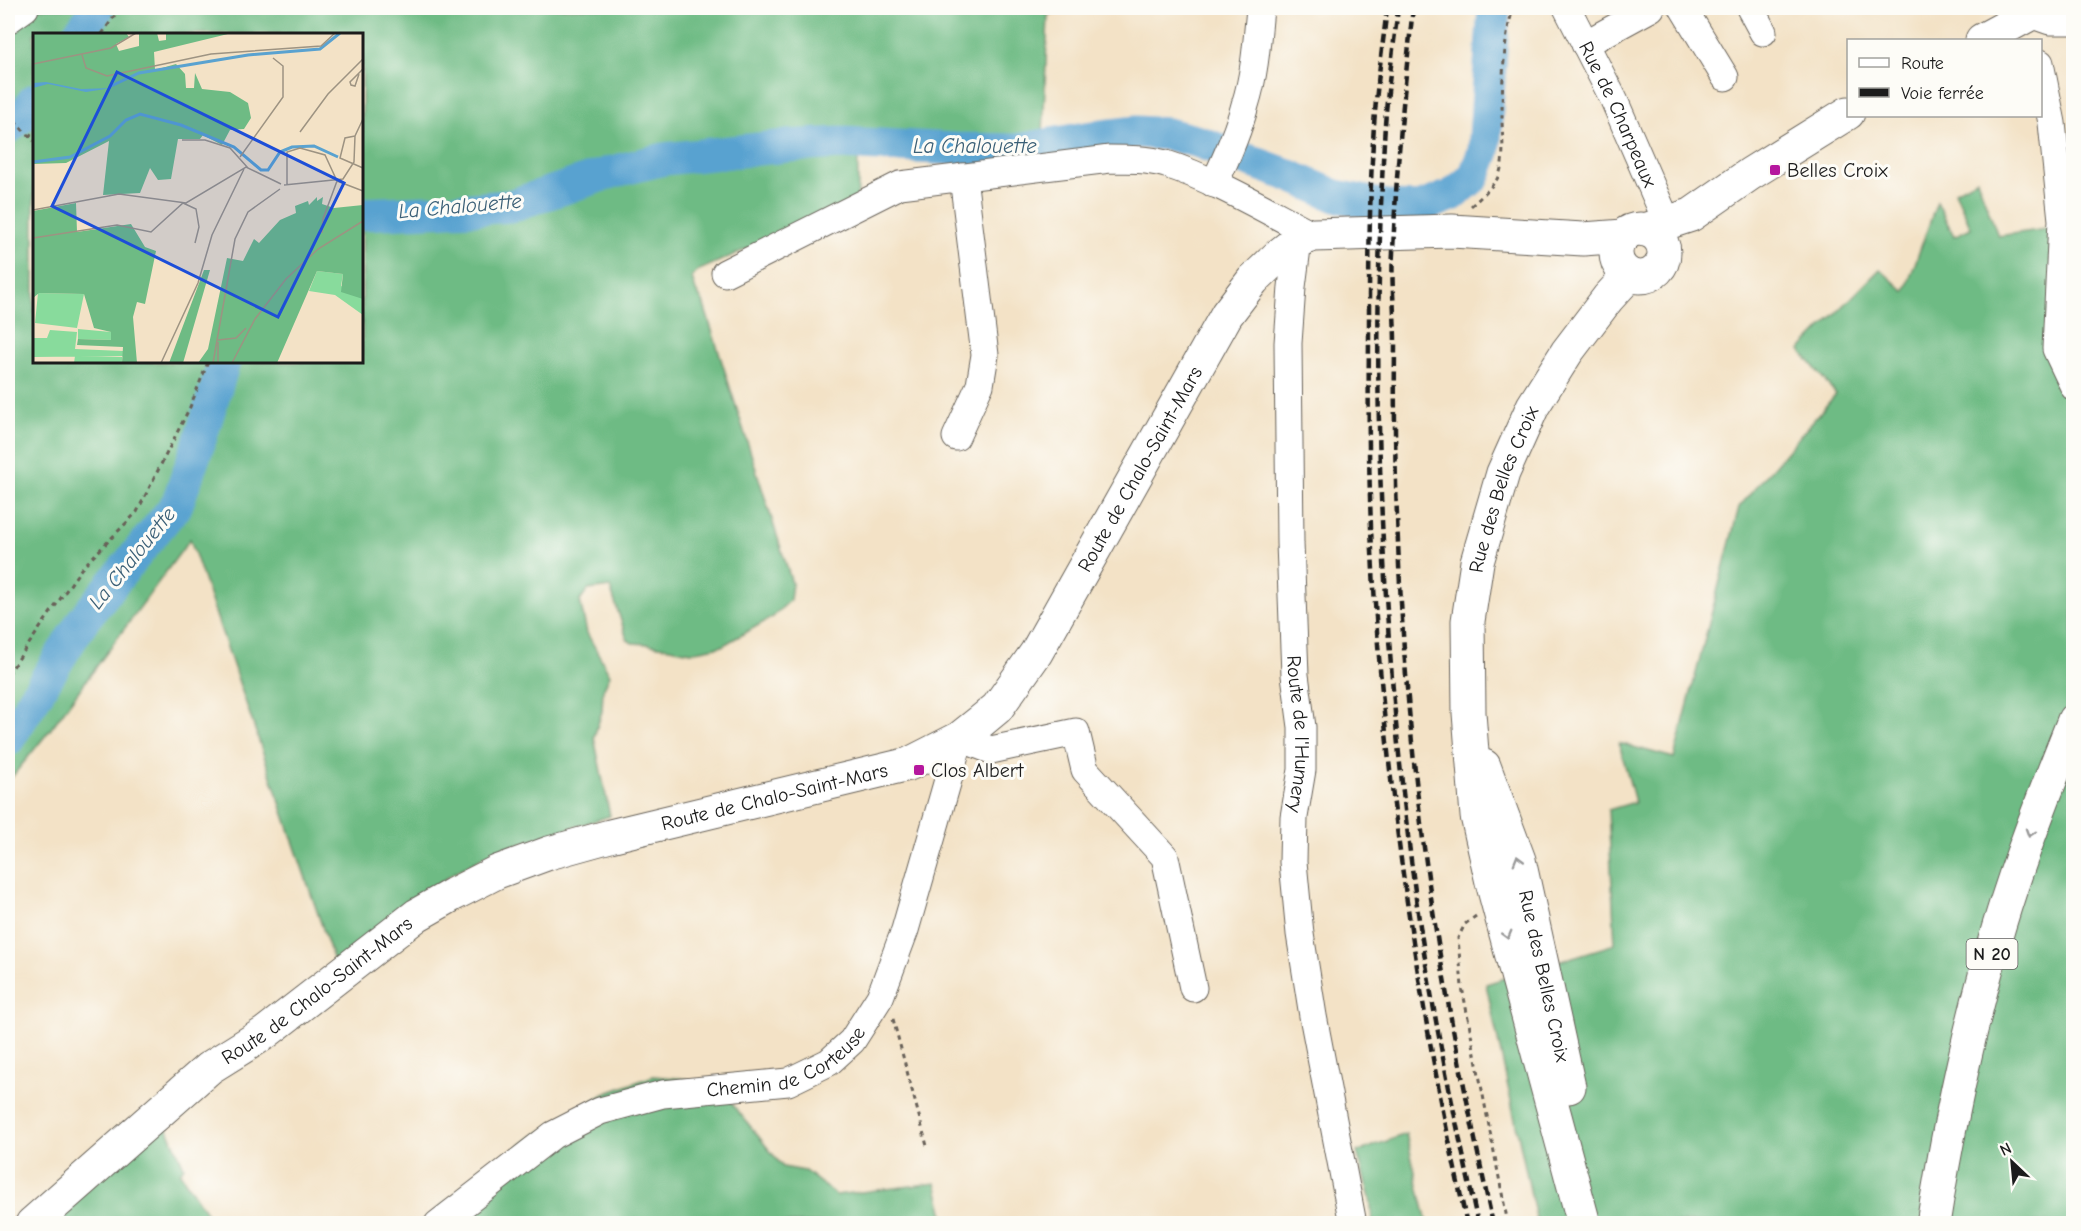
<svg xmlns="http://www.w3.org/2000/svg" width="2081" height="1231" viewBox="0 0 2081 1231" font-family="'Comic Neue',sans-serif">
<style>
.forest{fill:#6ebb84;stroke:#456c50;stroke-width:1.5;fill-rule:evenodd}
.lines{fill:none;stroke-linecap:round;stroke-linejoin:round}
.river{stroke:#59a2d0;stroke-width:33}
.minor-casing{stroke:#676158;stroke-width:29}
.major-casing{stroke:#676158;stroke-width:35}
.path{stroke:#676158;stroke-width:3;stroke-dasharray:4.5 4.5;stroke-linecap:butt}
.minor{stroke:#fff;stroke-width:27}
.major{stroke:#fff;stroke-width:33}
.rail{stroke:#1c1c1c;stroke-width:4.5;stroke-dasharray:9 4.5;stroke-linecap:butt}
.oneway{stroke:#999}
.poi-dot{fill:#b5179e;stroke:#fdfcf7;stroke-width:2}
.labels{text-anchor:middle;dominant-baseline:central;stroke-width:6;stroke-linejoin:round;paint-order:stroke}
.shield{fill:#fdfcf7;stroke:#605f5e;stroke-width:1.5}
.shield-label{font-size:18px;font-weight:bold;fill:#1c1c1c}
.street-label{font-size:20px;fill:#1c1c1c;stroke:#fdfcf7}
.poi-label{font-size:20px;fill:#1c1c1c;stroke:#fdfcf7;text-anchor:start}
.water-label{font-size:21px;font-style:italic;fill:#3a5f76;stroke:#fdfcf7}
.inset-river{fill:none;stroke:#59a2d0;stroke-width:3}
.inset-road{fill:none;stroke:#9d9382;stroke-width:1.5}
.view{fill:#1d4ed8;fill-opacity:0.15;stroke:#1d4ed8;stroke-width:3}
.inset-edge{fill:none;stroke:#1c1c1c;stroke-width:3}
</style>
<rect width="100%" height="100%" fill="#fdfcf7"/>
<filter id="ink" filterUnits="userSpaceOnUse"><feTurbulence type="fractalNoise" baseFrequency=".0167" numOctaves="2"/><feDisplacementMap in="SourceGraphic" scale="12" xChannelSelector="R" yChannelSelector="G"/><feConvolveMatrix kernelMatrix="1 2 1 2 8 2 1 2 1" color-interpolation-filters="sRGB"/></filter>
<filter id="wash" filterUnits="userSpaceOnUse"><feTurbulence type="fractalNoise" baseFrequency=".008" numOctaves="4" result="noise"/><feDisplacementMap in="SourceGraphic" scale="24" xChannelSelector="R" yChannelSelector="G"/><feGaussianBlur stdDeviation="1.35" result="paint"/><feColorMatrix in="noise" values="0 0 0 0 0 0 0 0 0 0 0 0 0 0 0 0 0 1.4 0 .05"/><feComposite in="paint" operator="in"/></filter>
<g filter="url(#wash)">
<rect width="100%" height="100%" fill="#f3e2c6"/>
<g class="forest">
<path d="M8,8H1067L1048,15L1042,157C981,163 920,158 858,156C857,171 859,185 857,200L697,271L692,278L696,291L703,302L792,583L790,600L773,617L722,646L691,652L648,644L632,643L627,639L610,587L588,590L580,601L587,633L610,675L603,690L602,711L594,737L610,816L492,853L452,874L335,964L190,539L50,730L8,782ZM34,34H362V362H34Z"/>
<polygon points="1977,179 1998,236 2073,225 2073,1223 1537,1223 1486,984 1615,944 1608,810 1635,802 1619,743 1674,758 1739,507 1836,394 1800,350 1880,269 1905,292 1937,202 1954,236 1971,228 1955,191"/>
<polygon points="653,1076 687,1079 730,1101 783,1167 805,1171 836,1195 936,1183 946,1223 419,1224 529,1139 604,1094"/>
<polygon points="164,1120 184,1167 180,1173 213,1223 48,1224"/>
<polygon points="1406,1134 1427,1223 1373,1223 1370,1198 1357,1152"/>
</g>
<g class="lines">
<g class="river">
<polyline points="78,34 98,8"/>
<polyline points="8,128 24,115 34,100"/>
<polyline points="362,214 473,209 510,206 612,172 664,159 787,146 842,143 954,149 1017,150 1086,138 1137,132 1168,134 1199,142 1288,175 1336,196 1392,207 1419,208 1452,195 1474,177 1484,151 1494,8"/>
<polyline points="8,740 83,620 177,504 199,443 224,362"/>
</g>
</g>
</g>
<g filter="url(#ink)">
<g class="lines">
<g class="minor-casing">
<g id="minor">
<path id="s1" d="M1567,8L1614,100L1667,222"/>
<polyline points="1683,8 1725,77"/>
<polyline points="1750,8 1763,32"/>
<polyline points="2030,14 2050,21 2074,21"/>
<polyline points="8,20 25,8"/>
<polyline points="1585,44 1651,8"/>
<polyline points="2040,63 2052,123 2062,220 2056,349 2074,387"/>
<path d="M1214,184C1226,159 1238,132 1245,105C1255,74 1257,40 1260,8"/>
<path id="s2" d="M1298,240L1292,287L1288,343L1290,543L1295,675L1302,727V770L1294,817L1293,862L1300,934L1313,1016L1353,1224"/>
<path d="M725,273L900,185L1110,159C1129,159 1148,159 1166,164C1214,179 1269,212 1314,235"/>
<polyline points="956,437 980,385 985,355 963,177"/>
<path id="s3" d="M438,1224L553,1135L600,1111L663,1094L788,1082L829,1062L852,1041L880,997L905,930L960,738L991,750L1076,732L1085,770L1165,857L1193,988"/>
</g>
</g>
<g class="major-casing">
<g id="major">
<polyline points="1982,40 2030,14 2038,8"/>
<circle cx="1640" cy="253" r="24"/>
<polyline points="1645,230 1691,215 1750,174 1848,113"/>
<path id="s4" d="M1484,766L1519,860L1569,1087"/>
<path id="s5" d="M32,1224L209,1068L265,1033L417,915L454,894L497,872L549,853L610,836L909,764L960,738L980,722L997,708L1036,653L1227,314L1253,280L1279,255L1298,240L1314,235L1452,231L1583,239L1624,236"/>
<path id="s6" d="M1584,1224L1492,882L1477,816L1469,713L1468,621L1477,562L1503,473L1533,406L1567,352L1608,298L1629,275"/>
<path d="M1933,1224C1949,1123 1970,1023 1999,926C2020,856 2047,788 2074,720"/>
</g>
</g>
<g class="path">
<polyline points="102,34 120,8"/>
<polyline points="8,115 34,141"/>
<polyline points="29,137 34,130"/>
<path d="M1471,206C1480,198 1490,189 1497,179C1506,163 1502,137 1502,119C1502,91 1503,32 1514,8"/>
<polyline points="8,674 81,569 137,512 190,407 208,362"/>
<polyline points="1476,916 1465,924 1458,938 1462,987 1508,1224"/>
<polyline points="893,1019 927,1146"/>
</g>
<use href="#minor" class="minor"/>
<use href="#major" class="major"/>
<g class="rail">
<path d="M1387,8C1382,52 1375,97 1373,142C1369,208 1369,273 1369,339C1368,427 1369,515 1375,603C1389,812 1421,1020 1467,1224"/>
<path d="M1398,8C1393,52 1386,97 1384,142C1370,392 1382,643 1415,891C1430,1003 1454,1114 1478,1224"/>
<path d="M1413,8C1404,89 1396,171 1393,253C1391,283 1395,314 1395,345C1393,528 1404,710 1430,891C1446,1003 1469,1113 1493,1224"/>
</g>
</g>
<defs><path id="oneway-chevron" d="M-2-3.5L2.5 0L-2 3.5" fill="none" stroke-width="1.6" stroke-linecap="round" stroke-linejoin="round" transform="scale(1.5)"/></defs>
<g class="oneway">
<use href="#oneway-chevron" transform="translate(2030 833) rotate(108)"/>
<use href="#oneway-chevron" transform="translate(1518 860) rotate(-106)"/>
<use href="#oneway-chevron" transform="translate(1507 935) rotate(75)"/>
</g>
</g>
<g class="poi-dot">
<rect x="1769" y="164" width="12" height="12" rx="3"/>
<rect x="913" y="764" width="12" height="12" rx="3"/>
</g>
<g class="labels">
<rect class="shield" x="1966.5" y="939" width="51" height="30" rx="4.5"/>
<g class="shield-label">
<text x="1992" y="954">N 20</text>
</g>
<g class="street-label">
<text stroke="none"><textPath href="#s1" startOffset="118">Rue de Charpeaux</textPath></text>
<text stroke="none"><textPath href="#s5" startOffset="1395">Route de Chalo-Saint-Mars</textPath></text>
<text stroke="none"><textPath href="#s6" startOffset="754">Rue des Belles Croix</textPath></text>
<text stroke="none"><textPath href="#s2" startOffset="495">Route de l'Humery</textPath></text>
<text stroke="none"><textPath href="#s5" startOffset="873">Route de Chalo-Saint-Mars</textPath></text>
<text stroke="none"><textPath href="#s4" startOffset="219">Rue des Belles Croix</textPath></text>
<text stroke="none"><textPath href="#s5" startOffset="369">Route de Chalo-Saint-Mars</textPath></text>
<text stroke="none"><textPath href="#s3" startOffset="394">Chemin de Corteuse</textPath></text>
</g>
<g class="poi-label">
<text x="1787" y="170">Belles Croix</text>
<text x="931" y="770">Clos Albert</text>
</g>
<g class="water-label">
<text x="975" y="146">La Chalouette</text>
<text transform="translate(460 206) rotate(-5)">La Chalouette</text>
<text transform="translate(132 558) rotate(-51)">La Chalouette</text>
</g>
</g>
<g transform="translate(33 33)">
<rect width="330" height="330" fill="#f3e2c6"/>
<path d="M284,238L310,241L308,253L330,264V282L302,262L276,258ZM5,260L51,261L44,295L2,290ZM45,296L78,299L79,307L45,306ZM17,297L44,299L42,316L90,318V323L0,324V305H14ZM42,323L89,324V330H41Z" fill="#88db9c"/>
<path d="M0,0H93L96,4L83,11L86,18L106,13V0H124L126,8L133,7V0H199L121,19L122,37L143,31L152,41L153,55H161L162,40L169,56L197,59L215,70L218,85L211,96L197,97L189,112L170,102L167,106H145L138,146L125,147L117,135L107,160L70,162L76,108L33,130L0,131ZM284,164V168L290,164L289,171L301,175L330,172V266L308,259L310,241L284,238L244,330H165L175,316L194,225L210,228L221,206L226,210L247,187L263,180L262,173L275,168L276,172ZM43,170L44,199L98,191L112,214L123,218L112,271L104,269L100,284L104,330H89L90,314L44,312L45,306L78,307V299L61,295L51,261L6,260L0,265V178ZM171,237H177L150,330H136Z" fill="#6ebb84"/>
<path d="M13,49L48,56L79,55L53,59L15,51L0,55V50Z" fill="#59a2d0"/>
<path class="inset-river" d="M76,54L106,40L215,22L287,16L307,0M0,129L37,124L77,103L93,87L107,81L148,92L201,114L228,137H235L247,119L259,114L281,113L305,124"/>
<path class="inset-road" d="M49,22L53,35L74,43L178,21L288,13L302,0M0,31L78,15L103,0M326,41L322,53L318,52L317,49L330,36M267,99L295,61L330,26M322,103L312,105L307,125L330,135M149,107H172L197,115L215,135M207,124L250,64V33L240,25M304,148L330,158M251,152L310,146L321,129L322,103L330,86M254,152V119L267,115L292,122L304,148M0,177L86,161L153,170L213,134L248,151M289,200L290,186L304,148M0,205L84,192L118,199L150,170L163,176L166,194L162,210M185,307L203,305L213,295M128,330L165,250L179,202L211,136M180,330L202,206L215,179L247,156M185,330V309M199,330L222,286L253,246L285,216L330,188"/>
<path class="view" d="M84,39L311,150L245,284L19,173Z"/>
<rect width="330" height="330" class="inset-edge"/>
</g>
<rect width="2081" height="1231" fill="none" stroke="#fdfcf7" stroke-width="30"/>
<rect x="1847" y="39" width="195" height="78" fill="#fdfcf7" stroke="#a3a29f" stroke-width="1.5"/>
<rect x="1859" y="58" width="30" height="9" fill="#ffffff" stroke="#a3a29f" stroke-width="1.5"/>
<text x="1901" y="69" font-size="18" fill="#1c1c1c">Route</text>
<rect x="1859" y="88" width="30" height="9" fill="#1c1c1c" stroke="#a3a29f" stroke-width="1.5"/>
<text x="1901" y="99" font-size="18" fill="#1c1c1c">Voie ferrée</text>
<g transform="translate(2012 1162) rotate(334)" stroke="#fdfcf7" stroke-width="4.5" paint-order="stroke">
<path d="M0-4.5L10 22L0 15L-10 22Z" fill="#1c1c1c"/>
<text y="-9" font-size="16" font-weight="bold" text-anchor="middle" fill="#1c1c1c">N</text>
</g>
</svg>
